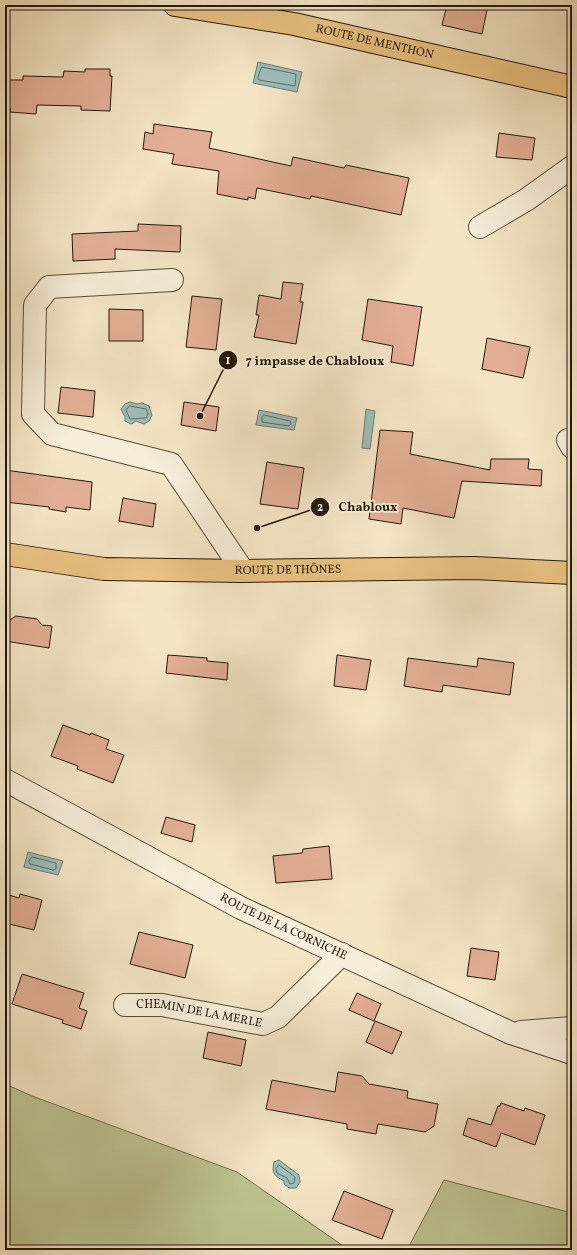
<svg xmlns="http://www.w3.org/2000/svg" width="577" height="1255" viewBox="0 0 577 1255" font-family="Vollkorn,serif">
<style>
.green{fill:#bec392;stroke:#706d4f}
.water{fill:#9dbeba;stroke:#6c7b74}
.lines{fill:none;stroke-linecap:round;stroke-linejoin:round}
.shore{stroke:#606a63;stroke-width:1}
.building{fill:#e2af96;stroke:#23170c}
.minor-casing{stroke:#574a3a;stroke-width:24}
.major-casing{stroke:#23170c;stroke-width:24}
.minor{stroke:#f8eed9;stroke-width:22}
.major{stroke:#eac282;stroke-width:22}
.labels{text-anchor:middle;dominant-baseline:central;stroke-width:3.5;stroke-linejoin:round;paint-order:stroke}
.street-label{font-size:12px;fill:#23170c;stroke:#f8eed9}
.leader{fill:none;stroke:#23170c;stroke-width:1.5}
.callout-dot{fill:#23170c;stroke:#f8eed9;stroke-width:1.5}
.mark-label{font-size:12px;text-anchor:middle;font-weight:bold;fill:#fff}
.callout-label{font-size:13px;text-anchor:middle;font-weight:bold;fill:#23170c;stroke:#f8eed9;stroke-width:3.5;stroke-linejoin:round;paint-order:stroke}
</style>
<rect width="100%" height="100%" fill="#f4e5c5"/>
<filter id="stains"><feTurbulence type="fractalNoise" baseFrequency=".005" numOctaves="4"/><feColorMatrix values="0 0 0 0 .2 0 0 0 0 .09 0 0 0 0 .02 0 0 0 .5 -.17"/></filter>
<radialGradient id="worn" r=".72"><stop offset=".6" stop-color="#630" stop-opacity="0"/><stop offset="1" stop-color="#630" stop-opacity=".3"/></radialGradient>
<g class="green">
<polygon points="5,1084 32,1096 237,1172 349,1250 5,1250"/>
<polygon points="444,1180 572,1213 572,1250 407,1250"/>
</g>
<g class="water">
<polygon points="258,62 302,72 297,92 253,83"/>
<polygon points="130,402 137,404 142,403 149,406 152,415 149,421 144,424 136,421 131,424 125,421 125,417 121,409 125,404"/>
<polygon points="366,409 375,411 370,449 362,448"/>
<polygon points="259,410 297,418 294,430 256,425"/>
<polygon points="28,852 63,861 58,875 24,867"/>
<path d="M279,1160L299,1175L300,1182L296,1188H289L284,1184V1181C275,1176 271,1174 274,1162Z"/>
</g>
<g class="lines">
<g class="shore">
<polygon points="262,67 296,74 295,86 259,80 258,78"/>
<polygon points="130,406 146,409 148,414 146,418 130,419 126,410"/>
<polygon points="264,415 290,421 291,424 289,426 262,422 262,417"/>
<polygon points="32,857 56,863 56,869 53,870 30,864 29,862"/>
<polygon points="279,1165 295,1177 294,1183 290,1184 287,1178 277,1173 276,1169"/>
</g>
</g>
<g class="building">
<polygon points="447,5 488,5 482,34 442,25"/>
<polygon points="85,69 110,69 110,76 112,76 110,111 81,110 81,106 37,105 36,114 10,112 10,108 5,107 5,80 23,80 23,76 63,77 64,71 85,72"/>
<polygon points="154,124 212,132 209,148 291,166 293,157 344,168 346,165 409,178 401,215 311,196 310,199 257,188 255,199 248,197 248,200 217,194 219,171 172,164 174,154 143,149 145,132 153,134"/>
<polygon points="499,133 535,138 532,160 496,157"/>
<polygon points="138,224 181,226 180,252 115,249 115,259 73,261 72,234 138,231"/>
<polygon points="283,282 303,284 300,302 303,302 296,344 254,337 259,315 256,315 259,295 281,299"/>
<polygon points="192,296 222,299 216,350 186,347"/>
<polygon points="368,299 422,307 413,366 391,362 393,346 362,340"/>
<polygon points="109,309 143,310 143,341 109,341"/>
<polygon points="487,338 530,347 523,378 482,369"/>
<polygon points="61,387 95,391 93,417 58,413"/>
<polygon points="184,402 219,407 216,431 181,425"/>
<polygon points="380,430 413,432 410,454 490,470 491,459 529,459 528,469 542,470 541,486 462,481 454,518 403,508 401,524 369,519"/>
<polygon points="267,462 304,468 298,509 260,504"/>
<polygon points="5,470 92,482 90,510 66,507 66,512 49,509 49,507 5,502"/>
<polygon points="123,498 156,504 153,527 119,521"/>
<polygon points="16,616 37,619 42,625 52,626 49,648 5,641 5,623"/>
<polygon points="168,655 207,658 207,661 228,663 227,680 166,673"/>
<polygon points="337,655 371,660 366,690 334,686"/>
<polygon points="408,658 477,667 478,658 514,663 510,695 443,685 442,692 404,686"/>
<polygon points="63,725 90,735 91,733 109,740 106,749 124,755 113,783 77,769 78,766 51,756"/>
<polygon points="166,817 195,825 192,842 161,833"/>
<polygon points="329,846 332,879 276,883 273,856 302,853 303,849"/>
<polygon points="5,894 19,898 20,894 42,900 34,930 5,923"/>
<polygon points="139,932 193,945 185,978 130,964"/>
<polygon points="471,948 499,952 495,980 467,976"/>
<polygon points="22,974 84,993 79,1008 87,1011 81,1029 62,1023 63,1020 12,1004"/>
<polygon points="357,993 381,1004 374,1021 349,1010"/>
<polygon points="375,1021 402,1032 392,1054 366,1042"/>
<polygon points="208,1032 246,1040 241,1066 203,1058"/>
<polygon points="338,1072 362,1076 369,1084 408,1091 407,1098 438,1104 434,1126 425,1132 378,1124 376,1134 347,1129 347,1124 266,1109 272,1080 335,1092"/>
<polygon points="501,1103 524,1111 525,1108 545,1115 535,1145 501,1133 496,1147 463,1135 468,1118 491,1125 498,1106 500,1106"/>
<polygon points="344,1191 393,1210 382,1239 332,1220"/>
</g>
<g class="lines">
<g class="minor-casing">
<g id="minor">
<polyline points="480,227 526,200 572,167"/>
<polyline points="172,280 49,287 35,305 33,414 52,434 171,464 243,571"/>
<polyline points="568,440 572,447"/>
<path id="s1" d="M5,780L241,908L511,1033L572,1053"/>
<path id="s2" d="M125,1005H162L263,1024L278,1017L342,954"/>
<polyline points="521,1032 572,1028"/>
</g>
</g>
<g class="major-casing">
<g id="major">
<path id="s3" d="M175,5L294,24L572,87"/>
<path id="s4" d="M5,554L104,569L243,571L474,568L572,573"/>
</g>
</g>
<use href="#minor" class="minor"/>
<use href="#major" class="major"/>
</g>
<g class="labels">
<g class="street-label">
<text stroke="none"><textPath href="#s3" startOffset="203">ROUTE DE MENTHON</textPath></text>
<text stroke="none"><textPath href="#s4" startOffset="284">ROUTE DE THÔNES</textPath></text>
<text stroke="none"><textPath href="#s1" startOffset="315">ROUTE DE LA CORNICHE</textPath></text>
<text stroke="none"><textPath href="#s2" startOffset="75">CHEMIN DE LA MERLE</textPath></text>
</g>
</g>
<path class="leader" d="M200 416L228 360M257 528L320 507"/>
<g class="callout-dot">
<circle cx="200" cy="416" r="4"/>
<circle cx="257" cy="528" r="4"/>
<circle cx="228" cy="360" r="10"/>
<circle cx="320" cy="507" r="10"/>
</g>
<g class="mark-label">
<text x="228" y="364">1</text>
<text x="320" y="511">2</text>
</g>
<g class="callout-label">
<text x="315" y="365">7 impasse de Chabloux</text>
<text x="368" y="511">Chabloux</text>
</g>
<rect width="577" height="1255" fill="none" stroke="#f4e5c5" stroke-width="20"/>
<rect x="6" y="6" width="565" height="1243" fill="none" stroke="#23170c" stroke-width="2"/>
<rect x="10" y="10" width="557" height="1235" fill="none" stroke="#23170c"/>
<rect width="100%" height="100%" filter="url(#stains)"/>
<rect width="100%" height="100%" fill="url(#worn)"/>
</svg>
